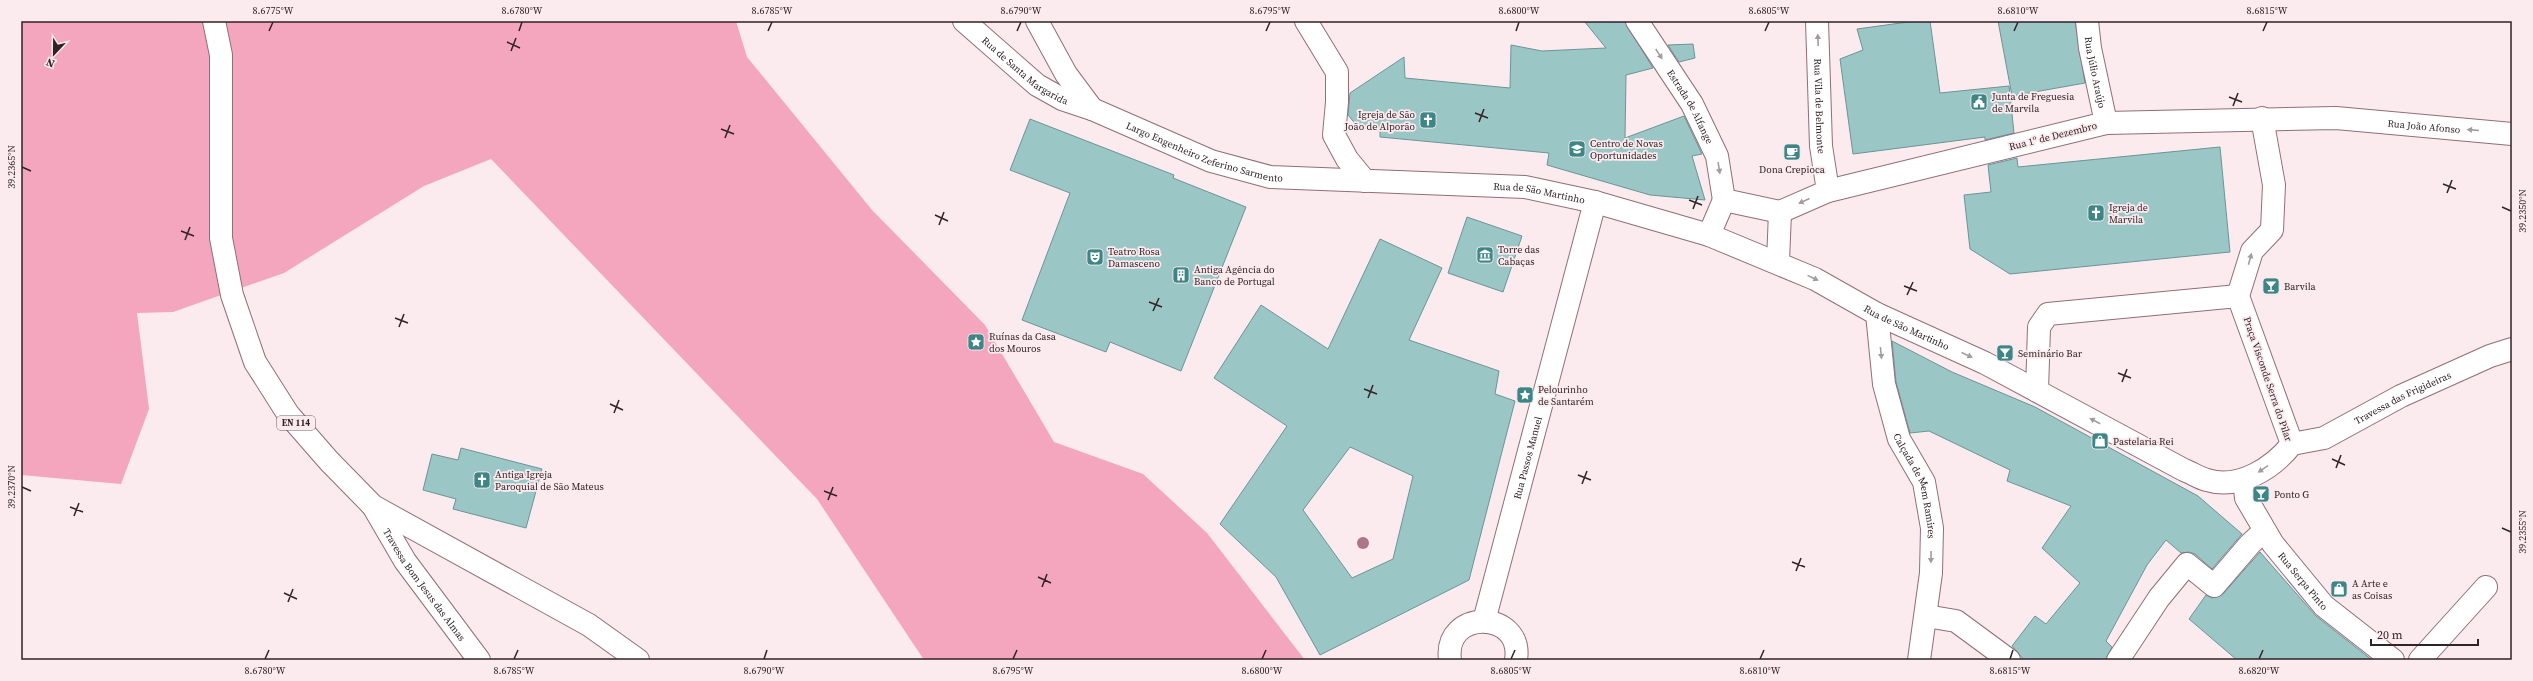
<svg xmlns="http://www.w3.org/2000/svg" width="2533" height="681" viewBox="0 0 2533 681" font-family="'Source Serif 4',serif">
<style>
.forest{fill:#f4a6bf}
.building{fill:#9bc6c6;stroke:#6b9595;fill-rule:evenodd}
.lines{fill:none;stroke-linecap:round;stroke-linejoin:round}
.pedestrian-casing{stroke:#916e79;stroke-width:24}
.minor-casing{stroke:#916e79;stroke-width:24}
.primary-casing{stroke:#916e79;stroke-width:24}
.pedestrian{stroke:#fff;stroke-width:22}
.minor{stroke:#fff;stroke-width:22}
.primary{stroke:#fff;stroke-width:22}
.tree{fill:#ab768c}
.oneway{fill:#a29c9e}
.ticks{fill:none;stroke:#312227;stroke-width:1.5}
.labels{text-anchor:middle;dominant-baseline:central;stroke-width:3.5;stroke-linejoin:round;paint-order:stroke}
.shield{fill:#fbebef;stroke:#6e5e63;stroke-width:1}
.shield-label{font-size:9px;font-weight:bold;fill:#312227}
.street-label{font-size:10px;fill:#312227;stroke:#fbebef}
.poi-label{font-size:10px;fill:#312227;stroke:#fbebef;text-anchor:start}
.neatline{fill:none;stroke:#312227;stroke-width:1.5}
.ticks-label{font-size:10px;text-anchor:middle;fill:#312227}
</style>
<rect width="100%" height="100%" fill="#fbebef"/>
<polygon class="forest" points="21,21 736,21 747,57 872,210 985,325 1054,442 1143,474 1207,533 1305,660 924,660 817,499 491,159 424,186 284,273 173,312 137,313 149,409 121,484 21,475"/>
<g class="building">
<polygon points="1584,21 1625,22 1653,68 1626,75 1625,138 1684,116 1702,154 1692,156 1705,200 1650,195 1547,165 1549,153 1380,137 1380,131 1358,127 1348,115 1350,93 1404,57 1405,78 1510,88 1511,45 1542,51 1606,48"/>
<polygon points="1915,21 1930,21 1940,93 2009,86 2014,133 1985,140 1985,137 1853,154 1840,59 1863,50 1857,29"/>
<polygon points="1998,21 2075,21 2085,83 2012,96"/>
<polygon points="1693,44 1695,58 1679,62 1668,45"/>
<polygon points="1030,119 1174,175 1173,178 1246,207 1181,371 1110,342 1106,352 1022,320 1070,193 1010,170"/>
<polygon points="2220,147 2230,252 2010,274 1970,249 1964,195 1991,192 1988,165 2017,158 2018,167"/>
<polygon points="1467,217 1522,236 1503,292 1448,273"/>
<path d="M1380,239L1442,268L1409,340L1499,371L1495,394L1515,401L1469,580L1320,655L1276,577L1220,524L1287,426L1214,378L1261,305L1328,349ZM1350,447L1413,476L1393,559L1352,578L1303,510Z"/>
<polygon points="1892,341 1952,372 2035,407 2198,496 2242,534 2212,569 2195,554 2189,552 2181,553 2166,540 2147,565 2106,641 2112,647 2106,660 2024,660 2012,646 2035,616 2046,624 2080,583 2042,548 2071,506 2007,481 2010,470 1929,431 1910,433 1896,382"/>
<polygon points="461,448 542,469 526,528 453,509 456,499 423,490 432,454 458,460"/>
<polygon points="2260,552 2316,616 2372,660 2237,660 2189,619 2206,595 2212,598 2223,594"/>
</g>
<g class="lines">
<g class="pedestrian-casing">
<g id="pedestrian">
<polyline points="1306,21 1337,72 1337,102 1334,135 1347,159 1365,181"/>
<path id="s1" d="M2087,21L2090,48L2106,123"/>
<path id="s2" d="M2292,444L2324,438L2401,396L2490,356L2512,349"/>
<path id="s3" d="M2244,480L2246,498L2273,544L2324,606L2393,660"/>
<polyline points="1926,616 1956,621 2009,660"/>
<polyline points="2118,660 2159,598 2187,564 2214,586 2250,544 2264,531"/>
<polyline points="2420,660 2486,587"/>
</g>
</g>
<g class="minor-casing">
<g id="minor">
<path id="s4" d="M964,21L1037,85L1062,99L1092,109"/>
<path id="s5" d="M1037,21L1066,74L1092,109L1211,161L1270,177L1525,187L1595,202L1709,235L1815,279L1877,314L1985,363L2184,470C2192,473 2199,478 2207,480C2239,490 2273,468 2292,444L2238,296"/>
<path id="s6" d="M1637,21L1692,104L1717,156L1724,200"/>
<path id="s7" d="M1817,21L1821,146L1828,191"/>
<path id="s8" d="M1780,212L1828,191L2106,123L2336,118L2512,134"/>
<polyline points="1709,235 1724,200 1780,212"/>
<polyline points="1778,262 1780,212"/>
<polyline points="2238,296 2252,251 2272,230 2274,185 2262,118"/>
<path id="s9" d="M1877,314L1884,384L1899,439L1924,482L1932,528L1931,573L1919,660"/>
<polyline points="2037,391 2039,327 2048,314 2238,296"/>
<path id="s10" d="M373,506L405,561L479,660"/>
<path id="s11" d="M1484,621L1595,202"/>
<path d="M1450,660C1443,608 1524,610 1516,660"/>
</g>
</g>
<g class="primary-casing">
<polyline id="primary" points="214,21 221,55 221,238 232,295 255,362 288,414 329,461 373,506 589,625 638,660"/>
</g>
<use href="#pedestrian" class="pedestrian"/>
<use href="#minor" class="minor"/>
<use href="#primary" class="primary"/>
</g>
<circle class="tree" cx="1363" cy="543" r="6"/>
<defs><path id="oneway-solid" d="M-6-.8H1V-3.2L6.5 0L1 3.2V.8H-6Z"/></defs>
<g class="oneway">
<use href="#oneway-solid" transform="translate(1818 40) rotate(-92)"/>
<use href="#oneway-solid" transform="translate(1659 54) rotate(57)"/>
<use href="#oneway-solid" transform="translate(2473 130) rotate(-175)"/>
<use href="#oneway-solid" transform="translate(1719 168) rotate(81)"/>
<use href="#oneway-solid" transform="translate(1804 201) rotate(156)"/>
<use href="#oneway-solid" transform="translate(2250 259) rotate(-75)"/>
<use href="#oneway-solid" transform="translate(1813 278) rotate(26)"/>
<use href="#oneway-solid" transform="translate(1881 353) rotate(84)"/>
<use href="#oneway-solid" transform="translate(1967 355) rotate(25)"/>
<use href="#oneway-solid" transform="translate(2095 421) rotate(-152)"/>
<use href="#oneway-solid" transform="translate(2263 469) rotate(146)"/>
<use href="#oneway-solid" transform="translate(1931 557) rotate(91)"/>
</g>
<path class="ticks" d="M269,31L273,22M519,31L522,22M768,31L772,22M1017,31L1021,22M1266,31L1270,22M1516,31L1519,22M1765,31L1769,22M2014,31L2018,22M2263,31L2267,22M507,42L520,48M511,51L516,38M2229,97L2242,102M2233,106L2238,93M1475,113L1488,118M1479,122L1484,109M721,129L734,134M725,138L730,125M22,167L31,171M2443,184L2456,189M2447,193L2452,180M1689,200L1702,205M2502,207L2511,211M1693,209L1698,196M935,215L948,221M939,225L944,212M181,231L194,236M185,240L190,227M1904,286L1917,291M1907,295L1913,282M1149,302L1162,307M1153,311L1159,298M395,318L408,323M399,327L404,314M2118,373L2131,378M2122,382L2127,369M1364,389L1377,394M1368,398L1373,385M610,404L623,410M614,413L619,400M2332,459L2345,465M2336,468L2341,455M1578,475L1591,480M1582,484L1587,471M22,487L31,491M824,491L837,496M828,500L833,487M70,507L83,512M74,516L79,503M2502,528L2511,532M1792,562L1805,567M1796,571L1801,558M1038,577L1051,583M1042,587L1047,574M284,593L297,599M288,602L293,589M265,659L269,650M514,659L518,650M764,659L767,650M1013,659L1017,650M1262,659L1266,650M1511,659L1515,650M1760,659L1764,650M2010,659L2013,650M2259,659L2263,650"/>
<defs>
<g id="civic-square" transform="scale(0.9)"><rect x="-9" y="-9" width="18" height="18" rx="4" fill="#3d8685" stroke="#fbebef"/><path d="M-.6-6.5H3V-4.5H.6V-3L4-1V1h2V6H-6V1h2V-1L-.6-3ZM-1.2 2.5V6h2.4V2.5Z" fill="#fff"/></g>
<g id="church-square" transform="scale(0.9)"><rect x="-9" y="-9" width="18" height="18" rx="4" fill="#3d8685" stroke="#fbebef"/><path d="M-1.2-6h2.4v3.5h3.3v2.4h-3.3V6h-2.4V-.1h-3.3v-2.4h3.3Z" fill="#fff"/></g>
<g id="school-square" transform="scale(0.9)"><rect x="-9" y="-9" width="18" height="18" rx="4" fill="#3d8685" stroke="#fbebef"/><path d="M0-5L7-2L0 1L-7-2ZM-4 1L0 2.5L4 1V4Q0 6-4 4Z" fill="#fff"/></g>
<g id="cafe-square" transform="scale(0.9)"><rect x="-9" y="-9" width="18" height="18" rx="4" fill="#3d8685" stroke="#fbebef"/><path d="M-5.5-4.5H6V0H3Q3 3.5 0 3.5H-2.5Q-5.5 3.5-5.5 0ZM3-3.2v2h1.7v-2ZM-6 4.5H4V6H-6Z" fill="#fff"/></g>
<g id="museum-square" transform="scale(0.9)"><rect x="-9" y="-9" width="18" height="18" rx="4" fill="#3d8685" stroke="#fbebef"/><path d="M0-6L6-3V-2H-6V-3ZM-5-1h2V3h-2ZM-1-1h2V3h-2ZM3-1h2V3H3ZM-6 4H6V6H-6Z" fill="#fff"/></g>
<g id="theatre-square" transform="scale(0.9)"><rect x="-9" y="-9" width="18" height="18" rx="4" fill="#3d8685" stroke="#fbebef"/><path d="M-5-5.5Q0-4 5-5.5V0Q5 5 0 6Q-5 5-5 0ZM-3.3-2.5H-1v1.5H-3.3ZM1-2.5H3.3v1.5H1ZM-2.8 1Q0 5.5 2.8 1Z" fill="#fff"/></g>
<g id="building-square" transform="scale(0.9)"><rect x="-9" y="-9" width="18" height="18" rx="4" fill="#3d8685" stroke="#fbebef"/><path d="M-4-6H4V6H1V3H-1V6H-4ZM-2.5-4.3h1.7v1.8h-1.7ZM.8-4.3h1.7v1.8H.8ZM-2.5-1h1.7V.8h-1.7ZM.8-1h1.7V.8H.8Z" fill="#fff"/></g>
<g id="bar-square" transform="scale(0.9)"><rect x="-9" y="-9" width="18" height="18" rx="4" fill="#3d8685" stroke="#fbebef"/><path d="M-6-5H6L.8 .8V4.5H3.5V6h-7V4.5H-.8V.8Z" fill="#fff"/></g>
<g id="sight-square" transform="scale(0.9)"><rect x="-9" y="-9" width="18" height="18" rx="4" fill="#3d8685" stroke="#fbebef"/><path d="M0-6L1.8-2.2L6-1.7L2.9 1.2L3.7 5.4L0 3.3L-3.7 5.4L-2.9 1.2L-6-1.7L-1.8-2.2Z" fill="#fff"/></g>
<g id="shop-square" transform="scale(0.9)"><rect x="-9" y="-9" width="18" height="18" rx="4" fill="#3d8685" stroke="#fbebef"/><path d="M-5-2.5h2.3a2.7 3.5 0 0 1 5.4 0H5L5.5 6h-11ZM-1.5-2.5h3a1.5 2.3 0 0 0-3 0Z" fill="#fff"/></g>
</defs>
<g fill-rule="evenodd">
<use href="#civic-square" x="1979" y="102"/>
<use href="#church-square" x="1428" y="120"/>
<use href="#school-square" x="1577" y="149"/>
<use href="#cafe-square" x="1792" y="152"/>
<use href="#church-square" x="2096" y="213"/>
<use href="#museum-square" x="1485" y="255"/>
<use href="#theatre-square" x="1095" y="257"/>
<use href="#building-square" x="1181" y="275"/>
<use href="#bar-square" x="2271" y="286"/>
<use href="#sight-square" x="976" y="342"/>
<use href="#bar-square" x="2005" y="353"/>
<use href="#sight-square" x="1525" y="395"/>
<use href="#shop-square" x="2100" y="441"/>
<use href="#church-square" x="482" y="480"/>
<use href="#bar-square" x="2261" y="494"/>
<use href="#shop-square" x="2339" y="589"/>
</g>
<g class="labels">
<rect class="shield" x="277" y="416" width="38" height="14" rx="3"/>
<g class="shield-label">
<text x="296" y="423">EN 114</text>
</g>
<g class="street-label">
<text stroke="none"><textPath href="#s4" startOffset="79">Rua de Santa Margarida</textPath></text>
<text stroke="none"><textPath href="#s1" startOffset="52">Rua Júlio Araújo</textPath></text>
<text stroke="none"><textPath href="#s7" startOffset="85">Rua Vila de Belmonte</textPath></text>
<text stroke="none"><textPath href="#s6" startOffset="101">Estrada de Alfange</textPath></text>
<text stroke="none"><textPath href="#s8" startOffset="657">Rua João Afonso</textPath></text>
<text transform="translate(2053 136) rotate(-14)">Rua 1º de Dezembro</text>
<text stroke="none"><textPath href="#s5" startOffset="225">Largo Engenheiro Zeferino Sarmento</textPath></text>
<text stroke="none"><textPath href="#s5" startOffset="565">Rua de São Martinho</textPath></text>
<text stroke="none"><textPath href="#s5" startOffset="959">Rua de São Martinho</textPath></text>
<text transform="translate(2268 379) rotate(71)">Praça Visconde Serra do Pilar</text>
<text stroke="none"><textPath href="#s2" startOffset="121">Travessa das Frigideiras</textPath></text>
<text stroke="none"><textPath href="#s11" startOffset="169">Rua Passos Manuel</textPath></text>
<text stroke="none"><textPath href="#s9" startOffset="178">Calçada de Mem Ramires</textPath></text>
<text stroke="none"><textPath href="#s3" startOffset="119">Rua Serpa Pinto</textPath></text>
<text stroke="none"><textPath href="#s10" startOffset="94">Travessa Bom Jesus das Almas</textPath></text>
</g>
<g class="poi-label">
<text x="1992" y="96">Junta de Freguesia<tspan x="1992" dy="12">de Marvila</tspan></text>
<text x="1415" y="114" text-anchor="end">Igreja de São<tspan x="1415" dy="12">João de Alporão</tspan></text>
<text x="1590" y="143">Centro de Novas<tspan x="1590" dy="12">Oportunidades</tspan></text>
<text x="1792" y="169" text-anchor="middle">Dona Crepioca</text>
<text x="2109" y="207">Igreja de<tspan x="2109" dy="12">Marvila</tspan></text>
<text x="1498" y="249">Torre das<tspan x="1498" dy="12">Cabaças</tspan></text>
<text x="1108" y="251">Teatro Rosa<tspan x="1108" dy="12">Damasceno</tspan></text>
<text x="1194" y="269">Antiga Agência do<tspan x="1194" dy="12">Banco de Portugal</tspan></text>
<text x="2284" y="286">Barvila</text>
<text x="989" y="336">Ruínas da Casa<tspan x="989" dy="12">dos Mouros</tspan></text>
<text x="2018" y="353">Seminário Bar</text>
<text x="1538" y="389">Pelourinho<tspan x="1538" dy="12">de Santarém</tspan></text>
<text x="2113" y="441">Pastelaria Rei</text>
<text x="495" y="474">Antiga Igreja<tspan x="495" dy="12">Paroquial de São Mateus</tspan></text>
<text x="2274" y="494">Ponto G</text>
<text x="2352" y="583">A Arte e<tspan x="2352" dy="12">as Coisas</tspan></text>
</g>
</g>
<rect width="2533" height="681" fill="none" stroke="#fbebef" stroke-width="44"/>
<g transform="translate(54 54) rotate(202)" stroke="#fbebef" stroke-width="3" paint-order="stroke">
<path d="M0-3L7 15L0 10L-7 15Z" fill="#312227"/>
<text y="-6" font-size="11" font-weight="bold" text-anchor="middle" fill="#312227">N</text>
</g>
<path d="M2371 639v6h107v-6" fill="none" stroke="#312227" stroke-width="2"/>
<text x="2377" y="639" font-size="12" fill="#312227" stroke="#fbebef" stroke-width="3" paint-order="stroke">20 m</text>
<rect x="22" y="22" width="2489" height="637" class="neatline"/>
<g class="ticks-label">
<text x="273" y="14">8.6775°W</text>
<text x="522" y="14">8.6780°W</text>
<text x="772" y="14">8.6785°W</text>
<text x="1021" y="14">8.6790°W</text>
<text x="1270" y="14">8.6795°W</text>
<text x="1519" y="14">8.6800°W</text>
<text x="1769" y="14">8.6805°W</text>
<text x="2018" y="14">8.6810°W</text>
<text x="2267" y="14">8.6815°W</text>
<text transform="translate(11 167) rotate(-90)" y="4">39.2365°N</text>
<text transform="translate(2522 211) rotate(-90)" y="4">39.2350°N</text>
<text transform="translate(11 487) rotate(-90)" y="4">39.2370°N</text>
<text transform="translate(2522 532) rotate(-90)" y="4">39.2355°N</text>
<text x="265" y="674">8.6780°W</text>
<text x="514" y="674">8.6785°W</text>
<text x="764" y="674">8.6790°W</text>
<text x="1013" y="674">8.6795°W</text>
<text x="1262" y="674">8.6800°W</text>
<text x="1511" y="674">8.6805°W</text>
<text x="1760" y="674">8.6810°W</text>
<text x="2010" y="674">8.6815°W</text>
<text x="2259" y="674">8.6820°W</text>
</g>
</svg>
